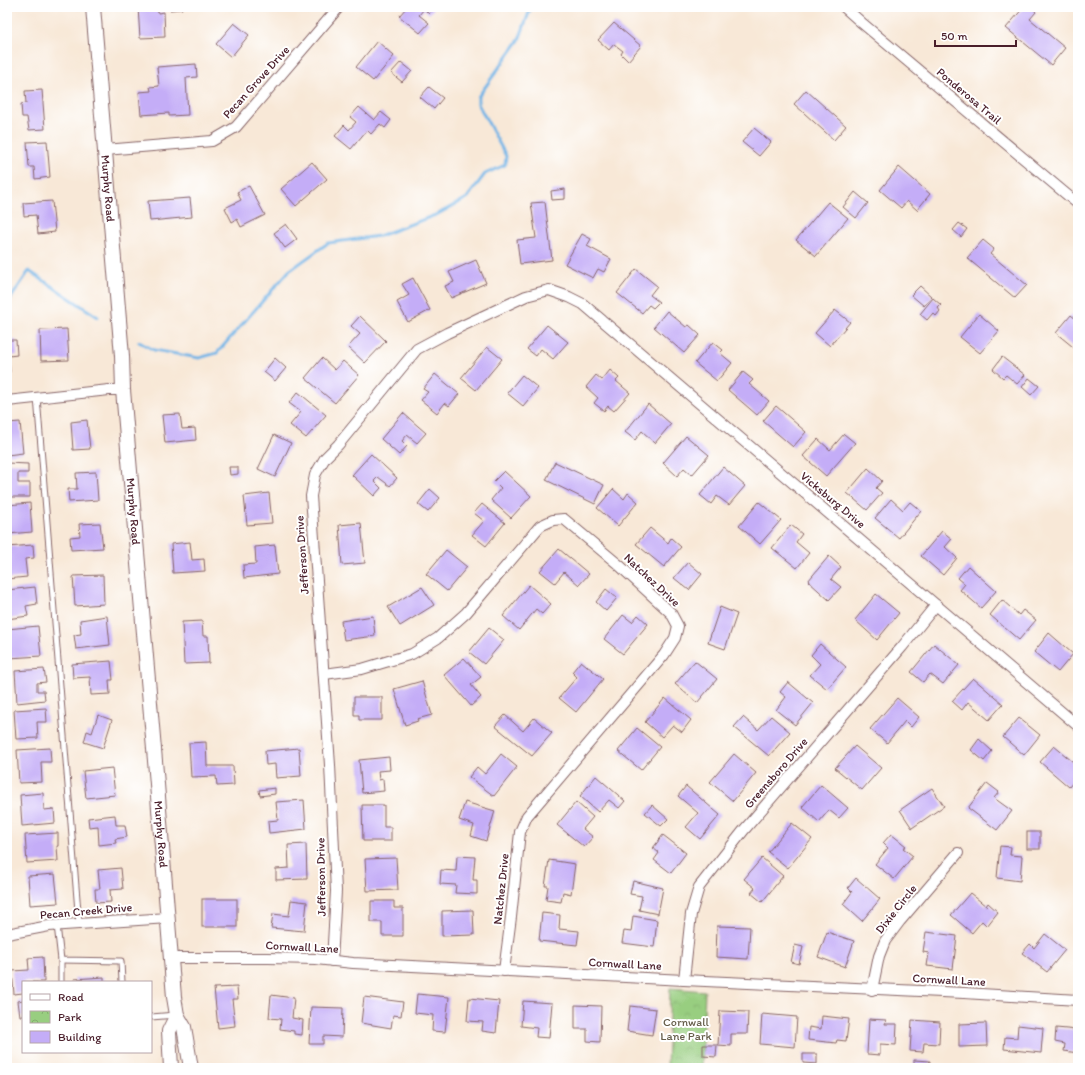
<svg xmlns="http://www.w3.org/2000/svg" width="1085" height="1075" viewBox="0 0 1085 1075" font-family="Itim,sans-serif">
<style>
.park{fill:url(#park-crowns);stroke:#717656}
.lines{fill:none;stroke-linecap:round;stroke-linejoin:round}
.stream{stroke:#71b4e6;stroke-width:3}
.building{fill:#c4adf7}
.service-casing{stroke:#876567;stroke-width:7}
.minor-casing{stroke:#876567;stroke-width:12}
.secondary-casing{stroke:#876567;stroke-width:16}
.service{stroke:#fff;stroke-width:5}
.minor{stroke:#fff;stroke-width:10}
.secondary{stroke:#fff;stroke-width:14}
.labels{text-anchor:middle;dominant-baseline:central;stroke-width:4;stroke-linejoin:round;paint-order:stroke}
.street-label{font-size:12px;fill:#4a1f2b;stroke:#fff}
.park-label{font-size:12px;fill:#655c49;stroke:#fff}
</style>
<defs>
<pattern id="park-crowns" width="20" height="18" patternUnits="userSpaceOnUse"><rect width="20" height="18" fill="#98ce80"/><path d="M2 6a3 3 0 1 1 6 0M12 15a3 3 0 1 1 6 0" fill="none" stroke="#84b06f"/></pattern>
</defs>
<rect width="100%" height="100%" fill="#fff"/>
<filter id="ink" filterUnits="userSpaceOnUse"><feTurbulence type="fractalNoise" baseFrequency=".025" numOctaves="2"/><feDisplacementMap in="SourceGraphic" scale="8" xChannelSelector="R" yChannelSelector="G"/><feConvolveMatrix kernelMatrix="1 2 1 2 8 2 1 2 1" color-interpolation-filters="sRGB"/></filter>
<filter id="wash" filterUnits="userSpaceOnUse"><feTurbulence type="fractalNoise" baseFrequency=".012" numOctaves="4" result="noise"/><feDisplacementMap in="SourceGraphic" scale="16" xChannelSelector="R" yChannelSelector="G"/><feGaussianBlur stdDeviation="0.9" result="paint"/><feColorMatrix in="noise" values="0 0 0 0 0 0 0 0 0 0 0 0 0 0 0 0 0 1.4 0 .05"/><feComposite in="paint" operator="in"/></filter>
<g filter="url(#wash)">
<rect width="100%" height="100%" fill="#f8e8d7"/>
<polygon class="park" points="670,988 705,991 702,1068 667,1068"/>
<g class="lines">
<g class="stream">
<polyline points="7,304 29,271 98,317"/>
<polyline points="139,342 154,350 199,358 217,353 289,271 328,243 379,236 438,214 467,198 485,174 505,165 506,156 478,104 478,97 519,40 531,7"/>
</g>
</g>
<g id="blocks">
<g class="building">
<polygon points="138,7 157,7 158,13 164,12 165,37 140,38"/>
<polygon points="170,7 182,7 182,9 170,10"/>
<polygon points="407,7 435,7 429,14 424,9 419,15 429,23 420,33 399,16"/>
<polygon points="1024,7 1031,7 1036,12 1030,19 1065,48 1051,65 1006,28"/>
<polygon points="234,23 249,35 231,57 216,44"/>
<polygon points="614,23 641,46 628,61 621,54 623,51 614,44 609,50 598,40"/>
<polygon points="377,41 394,56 373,81 356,67"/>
<polygon points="401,62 412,71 402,82 391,73"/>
<polygon points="196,64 197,77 186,78 188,115 169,116 169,113 141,115 139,92 151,91 150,87 159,86 157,67"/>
<polygon points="429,87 443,98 434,109 420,97"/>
<polygon points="42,90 45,129 29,130 27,117 22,117 21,104 26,103 25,91"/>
<polygon points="806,90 846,126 834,140 794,104"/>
<polygon points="359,107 374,120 381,112 391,120 385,128 380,124 371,134 367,130 351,149 335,136 344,125 349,130 356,122 350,117"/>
<polygon points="754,128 771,142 759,156 742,142"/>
<polygon points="47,141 50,177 35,179 34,167 29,167 27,142"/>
<polygon points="312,162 327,179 296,206 281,189"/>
<polygon points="899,167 930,194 917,210 907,201 901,208 880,190"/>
<polygon points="249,186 265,215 241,227 237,219 232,222 225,208 241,200 237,192"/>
<polygon points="565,189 565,199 552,200 551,191"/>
<polygon points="855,192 868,203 856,218 843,207"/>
<polygon points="190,198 192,217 150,221 148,201"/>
<polygon points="52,201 55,232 38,234 36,215 24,216 23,203"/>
<polygon points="545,202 552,260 520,264 517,240 536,238 531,203"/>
<polygon points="828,202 848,218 816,256 796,240"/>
<polygon points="959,223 967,229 961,237 953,230"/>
<polygon points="286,224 297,239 285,248 274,233"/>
<polygon points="582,234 591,239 587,246 611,259 604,272 598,269 593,278 565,264"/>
<polygon points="983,240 994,249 990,254 1027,285 1015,298 967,258"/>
<polygon points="476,260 486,283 451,298 445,286 454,282 449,272"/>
<polygon points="636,269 657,286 650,295 659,302 653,308 649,305 642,313 617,293"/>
<polygon points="413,278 430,310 408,322 397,302 409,295 402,284"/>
<polygon points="920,286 932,297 924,306 911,295"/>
<polygon points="933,298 941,305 938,308 940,311 936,316 933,313 927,320 920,314"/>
<polygon points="835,310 850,322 830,346 815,333"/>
<polygon points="667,311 686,327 689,325 700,335 684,353 654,327"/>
<polygon points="979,314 999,331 980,353 960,337"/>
<polygon points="1071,315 1078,321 1078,328 1077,330 1078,330 1078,351 1056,333"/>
<polygon points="360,316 386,341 365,363 348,347 360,334 351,326"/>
<polygon points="547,325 568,342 553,359 541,349 536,356 527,349"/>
<polygon points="67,329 69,360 41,361 40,330"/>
<polygon points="7,340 16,340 17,355 9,356 10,372 7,372"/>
<polygon points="713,342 723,350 720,353 732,363 717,381 695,363"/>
<polygon points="487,347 502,359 476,390 461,378"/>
<polygon points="1002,357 1025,375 1017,384 1006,375 1003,378 993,369"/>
<polygon points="275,358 286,368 275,381 264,372"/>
<polygon points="322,358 335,370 343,361 359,375 335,403 305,378"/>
<polygon points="610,370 619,378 616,381 630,393 614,411 608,406 604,411 594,403 598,398 586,387 596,375 602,380"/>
<polygon points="743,372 753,380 749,384 769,401 757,415 728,390"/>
<polygon points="435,374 459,394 449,406 445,403 437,413 421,400 428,392 423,389"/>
<polygon points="522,375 538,388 523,406 507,393"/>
<polygon points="1029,378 1039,386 1031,395 1022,387"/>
<polygon points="298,392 326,415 306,438 290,425 301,412 289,403"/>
<polygon points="648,404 671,424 655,443 642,431 635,440 625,432"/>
<polygon points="776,406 806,432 793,447 763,421"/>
<polygon points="403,413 426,433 417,443 407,435 402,441 407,446 399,455 381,439"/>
<polygon points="180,414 182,429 195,428 196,440 165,443 162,415"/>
<polygon points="87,420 90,449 73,450 71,422"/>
<polygon points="20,422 23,453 7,455 7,432 9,432 8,423"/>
<polygon points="844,434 855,443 826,476 803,456 818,439 830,450"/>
<polygon points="274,435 291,443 275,477 258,469"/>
<polygon points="686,436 709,455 692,475 684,468 677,476 663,463"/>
<polygon points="371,454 397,478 390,486 378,477 374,481 381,488 374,496 352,475"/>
<polygon points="555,462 604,485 595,504 546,480"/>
<polygon points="7,463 28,464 28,473 18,473 18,483 30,483 30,497 7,497"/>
<polygon points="229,467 238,467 238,474 230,475"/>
<polygon points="723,467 745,486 729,505 717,496 711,504 700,495"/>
<polygon points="868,468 882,481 876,488 882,493 867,510 847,493"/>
<polygon points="504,471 531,496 511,518 491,500 501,488 494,481"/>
<polygon points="96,472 98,500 69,502 68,489 77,489 76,473"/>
<polygon points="430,489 440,498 428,512 418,504"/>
<polygon points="613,489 624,499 628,493 638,502 618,526 597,508"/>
<polygon points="269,493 272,523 247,525 244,496"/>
<polygon points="891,499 903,510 910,502 921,511 899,538 875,518"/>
<polygon points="759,502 781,520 760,544 739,526"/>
<polygon points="30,503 32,532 7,534 7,505"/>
<polygon points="482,504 505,523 486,546 472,535 484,521 474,513"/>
<polygon points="100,523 103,548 71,550 70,537 80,536 79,524"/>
<polygon points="361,523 365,563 342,565 339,525"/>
<polygon points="791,525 802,534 796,542 809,553 797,568 772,548"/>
<polygon points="650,528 668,543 671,538 681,547 664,567 636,544"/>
<polygon points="942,531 952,539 945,547 957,558 943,575 921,556"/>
<polygon points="190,542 192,560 204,559 205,571 173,573 171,544"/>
<polygon points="33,545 34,558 25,559 27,577 7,579 7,547"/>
<polygon points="275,545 278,574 244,578 243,565 256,564 255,547"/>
<polygon points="559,549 589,574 579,585 564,572 555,583 540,571"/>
<polygon points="446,550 467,567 447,591 426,574"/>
<polygon points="829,556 841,567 831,579 841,587 829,600 808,581"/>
<polygon points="688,562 702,574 689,590 674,578"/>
<polygon points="968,566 996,591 981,608 960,590 965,584 958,578"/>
<polygon points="103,575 104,604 75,606 73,576"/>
<polygon points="529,585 551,604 542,614 536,609 519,630 503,616"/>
<polygon points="35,587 37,604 26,606 28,616 7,619 7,590"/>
<polygon points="422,587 434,605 400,626 388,607"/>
<polygon points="606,589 617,598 606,611 596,602"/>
<polygon points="876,594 899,613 877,640 855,620"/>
<polygon points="1002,600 1019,615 1023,610 1036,620 1019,640 990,615"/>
<polygon points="720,607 737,614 725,649 708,643"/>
<polygon points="623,615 632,622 638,615 648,624 623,654 604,639"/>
<polygon points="107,616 110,645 76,649 74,635 81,634 80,620"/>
<polygon points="373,616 375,636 344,640 341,621"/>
<polygon points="202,621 203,636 208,636 209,663 184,664 182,622"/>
<polygon points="38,626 41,656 9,658 7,629"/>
<polygon points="489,628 504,640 484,664 469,652"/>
<polygon points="1049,633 1073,654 1058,672 1034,652"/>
<polygon points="820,644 846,667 827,689 810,675 820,664 811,655"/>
<polygon points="934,644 959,665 943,684 930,674 923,682 911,672"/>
<polygon points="464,658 481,677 471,685 481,697 471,706 444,675"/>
<polygon points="111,661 113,680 109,680 110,694 91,695 90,677 73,678 72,664"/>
<polygon points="581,661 603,679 576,712 559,698 577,677 572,672"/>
<polygon points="695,661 717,679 697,703 675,684"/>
<polygon points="44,669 46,682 37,683 37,691 44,691 45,700 17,703 15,671"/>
<polygon points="973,678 1003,704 989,720 968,702 962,710 952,701"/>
<polygon points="422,681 432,715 417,719 418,721 405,725 394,689"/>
<polygon points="788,682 813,703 795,725 776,710 786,697 780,692"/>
<polygon points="354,697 382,697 382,720 359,720 359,715 354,715"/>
<polygon points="665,698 691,720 682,732 673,725 662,737 645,722"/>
<polygon points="897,698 919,717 911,727 905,721 887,743 870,729"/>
<polygon points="46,708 47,722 37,722 38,738 16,739 14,710"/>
<polygon points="98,715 112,720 103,748 84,742 87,731 92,733"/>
<polygon points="505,715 523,731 534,718 552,733 532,756 495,726"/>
<polygon points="771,716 790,732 769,756 734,727 743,717 758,730"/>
<polygon points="1019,718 1040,735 1024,755 1003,737"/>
<polygon points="637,728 660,747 641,770 618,751"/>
<polygon points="979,739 992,751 984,761 971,750"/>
<polygon points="206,742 207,766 233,766 234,785 217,786 216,776 191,777 189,743"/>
<polygon points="855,746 881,768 862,790 835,768"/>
<polygon points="1054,746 1078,766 1078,776 1069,787 1040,762"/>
<polygon points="50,748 51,762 41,762 42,782 19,783 17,750"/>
<polygon points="299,748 301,776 276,778 275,764 266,765 265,751"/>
<polygon points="501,754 517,767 494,796 469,777 477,767 485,774"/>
<polygon points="734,754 756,773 733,801 710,782"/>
<polygon points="389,757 390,770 378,771 379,780 383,779 384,791 362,793 359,760"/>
<polygon points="112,768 115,795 86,798 83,771"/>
<polygon points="596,776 625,801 619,808 609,800 598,812 580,796"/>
<polygon points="987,783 999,792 994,798 1012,811 997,830 968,808"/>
<polygon points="821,785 848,808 839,818 829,810 819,822 802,807"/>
<polygon points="686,786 720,815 700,839 686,827 698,813 678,796"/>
<polygon points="275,788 275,794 260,796 259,790"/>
<polygon points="932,788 944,806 912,828 900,810"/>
<polygon points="43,793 44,810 54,809 55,823 22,826 20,795"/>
<polygon points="304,800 306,829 269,833 268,821 278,820 276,802"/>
<polygon points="465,802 495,811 486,841 471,836 474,825 459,820"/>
<polygon points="576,802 593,817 583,829 593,837 584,847 557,825"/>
<polygon points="362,805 384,805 384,827 391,827 391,841 363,841"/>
<polygon points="652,805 668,819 661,826 645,813"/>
<polygon points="115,815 116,825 125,825 127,837 115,839 116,843 99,845 98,826 89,827 88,818"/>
<polygon points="792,823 812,839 788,868 768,852"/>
<rect x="1027" y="832" width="13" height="17"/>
<polygon points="58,833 58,846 57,846 58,861 27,863 25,835"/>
<polygon points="891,834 906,846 903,848 913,856 894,879 875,864 888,848 883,843"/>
<polygon points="663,835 686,853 671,873 654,860 659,853 653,848"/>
<polygon points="306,844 307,879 276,880 276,869 289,868 288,845"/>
<polygon points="1000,846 1011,847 1010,855 1022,856 1020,881 997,878"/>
<polygon points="457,856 475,857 473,880 477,880 477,894 455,893 456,885 440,884 441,870 456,871"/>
<polygon points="396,858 398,890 367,891 365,859"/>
<polygon points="762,858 783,876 762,902 751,893 755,888 744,879"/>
<polygon points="549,860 575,864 571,894 563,892 561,902 546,900 548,886 545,886"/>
<polygon points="121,868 123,889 110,890 111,902 96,903 95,889 100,889 98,870"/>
<polygon points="55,874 58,903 30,905 28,876"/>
<polygon points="856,878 880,899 862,921 843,904 852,892 848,888"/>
<polygon points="633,881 663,888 658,914 639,910 642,896 630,894"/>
<polygon points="970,893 986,906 988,903 998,912 987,926 982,921 972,933 951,915"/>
<rect x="202" y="899" width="35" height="28"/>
<polygon points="291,900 307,902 304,931 271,928 273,914 289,916"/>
<polygon points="371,901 394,901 394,908 403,908 403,936 382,936 382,922 371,922"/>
<polygon points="473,910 474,935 442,936 442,911"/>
<polygon points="542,913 560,915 559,929 579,931 577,945 539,941"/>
<polygon points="633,916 657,920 654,947 622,943 624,931 631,932"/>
<polygon points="717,926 750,927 748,959 716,957"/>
<polygon points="827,932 854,941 845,967 818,957"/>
<polygon points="926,932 957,936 953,969 927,966 929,953 923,952"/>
<polygon points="1045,934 1065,950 1047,972 1022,953 1030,944 1034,948"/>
<polygon points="795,945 803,947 799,964 791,962"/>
<polygon points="43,957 44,982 23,982 23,993 14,994 12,971 29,970 28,958"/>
<polygon points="104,977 104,982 75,982 74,979"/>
<polygon points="237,987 238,999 232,999 235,1026 218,1028 214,988"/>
<polygon points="417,994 449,997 445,1032 432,1031 433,1015 415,1013"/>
<polygon points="271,995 294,998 292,1018 303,1020 302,1035 294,1034 294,1031 280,1029 281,1019 269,1018"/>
<polygon points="364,997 403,1002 401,1016 393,1015 391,1028 361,1023"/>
<polygon points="469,998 499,1001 496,1033 482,1031 483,1022 467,1021"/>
<polygon points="23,1000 23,1016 20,1016 18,1001"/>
<polygon points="523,1001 552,1003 549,1038 536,1037 537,1028 521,1026"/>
<polygon points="575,1005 601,1006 600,1042 587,1041 587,1029 575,1029"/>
<polygon points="630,1006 656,1009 652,1035 627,1031"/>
<polygon points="311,1007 343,1008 342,1037 323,1036 323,1044 309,1044"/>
<polygon points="720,1011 748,1012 747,1034 731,1034 731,1046 718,1045"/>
<polygon points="762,1014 797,1017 795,1047 760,1044"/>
<polygon points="822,1016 849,1019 846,1041 837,1040 836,1043 808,1040 809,1027 821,1029"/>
<polygon points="869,1019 886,1020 885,1024 897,1024 896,1045 880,1044 880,1055 867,1054"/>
<polygon points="912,1020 940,1022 939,1044 924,1043 923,1052 910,1051"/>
<polygon points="986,1023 987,1046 959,1047 959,1024"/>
<polygon points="1018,1025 1043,1028 1041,1053 1004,1049 1005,1037 1017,1038"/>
<polygon points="1056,1028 1078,1030 1078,1053 1064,1051 1065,1044 1055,1042"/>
<polygon points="703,1045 717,1045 716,1057 703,1056"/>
<polygon points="803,1054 817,1054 817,1064 803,1063"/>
<polygon points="914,1060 930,1061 929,1068 914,1068"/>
</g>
</g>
</g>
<g filter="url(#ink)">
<use href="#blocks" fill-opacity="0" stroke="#876567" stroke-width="1"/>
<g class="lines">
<g class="service-casing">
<g id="service">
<polyline points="37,397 79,924"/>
<polyline points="57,925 61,960 121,961 122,982"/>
<polyline points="61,960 61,982"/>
<polyline points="151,1017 176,1015"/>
</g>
</g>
<g class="minor-casing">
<g id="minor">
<polyline points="844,7 862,23 1078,204"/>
<polyline points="105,150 212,141 236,127 339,7"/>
<polyline points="7,401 109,390 123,390"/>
<polyline points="324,674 362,669 412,654 438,638 466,613 540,526 553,520 564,519 619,565 671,613 678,626 675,638 664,655 527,816 520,832 511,917 504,971"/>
<polyline points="7,934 49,926 168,918"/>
<polyline points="171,958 268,958 316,959 353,963 684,980 964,993 1078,1000"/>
<polyline points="332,961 336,891 330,765 311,496 315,475 325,458 338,445 417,349 447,333 526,296 549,290 569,297 583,304 1078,726"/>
<polyline points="684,980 691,914 699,887 744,830 902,647 936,605"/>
<polyline points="872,990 879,956 885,941 900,921 958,853"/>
</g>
</g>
<g class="secondary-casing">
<g id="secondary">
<path id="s1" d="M93,7L122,356L123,390L157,784L174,997L177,1015L184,1027L191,1068"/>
<polyline points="171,1068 169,1031 177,1015"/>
</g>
</g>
<use href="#service" class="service"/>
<use href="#minor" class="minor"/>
<use href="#secondary" class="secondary"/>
</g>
</g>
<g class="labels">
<g class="street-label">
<text transform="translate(256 82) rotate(-48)">Pecan Grove Drive</text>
<text transform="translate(969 96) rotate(40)">Ponderosa Trail</text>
<text stroke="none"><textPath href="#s1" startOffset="182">Murphy Road</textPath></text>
<text transform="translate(833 500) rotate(40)">Vicksburg Drive</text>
<text stroke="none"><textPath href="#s1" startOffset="506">Murphy Road</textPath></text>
<text transform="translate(302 555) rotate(-94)">Jefferson Drive</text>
<text transform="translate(652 580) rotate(43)">Natchez Drive</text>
<text transform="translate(776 773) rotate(-49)">Greensboro Drive</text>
<text stroke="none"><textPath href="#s1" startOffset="830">Murphy Road</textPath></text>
<text transform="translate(321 877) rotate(-91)">Jefferson Drive</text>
<text transform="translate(501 889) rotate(-84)">Natchez Drive</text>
<text transform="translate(896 909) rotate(-52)">Dixie Circle</text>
<text transform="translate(86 911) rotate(-5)">Pecan Creek Drive</text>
<text transform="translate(302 947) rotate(3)">Cornwall Lane</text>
<text transform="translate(625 964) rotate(3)">Cornwall Lane</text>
<text transform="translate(949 980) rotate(3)">Cornwall Lane</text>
</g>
<g class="park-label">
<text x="686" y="1022">Cornwall<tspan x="686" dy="14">Lane Park</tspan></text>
</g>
</g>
<rect width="1085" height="1075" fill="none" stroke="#fff" stroke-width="24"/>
<rect x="22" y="981" width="130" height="72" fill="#ffffff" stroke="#b7a5aa"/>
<rect x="30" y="994" width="20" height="6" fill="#ffffff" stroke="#b7a5aa"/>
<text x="58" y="1001" font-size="12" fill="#4a1f2b">Road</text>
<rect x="30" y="1011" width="20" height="12" fill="url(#park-crowns)" stroke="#b7a5aa"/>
<text x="58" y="1021" font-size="12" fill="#4a1f2b">Park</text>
<rect x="30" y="1031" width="20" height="12" fill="#c4adf7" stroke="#b7a5aa"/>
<text x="58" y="1041" font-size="12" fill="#4a1f2b">Building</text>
<path d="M935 40v6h81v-6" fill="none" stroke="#4a1f2b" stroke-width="2"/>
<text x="941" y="40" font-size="12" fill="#4a1f2b" stroke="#ffffff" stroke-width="3" paint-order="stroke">50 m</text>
</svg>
